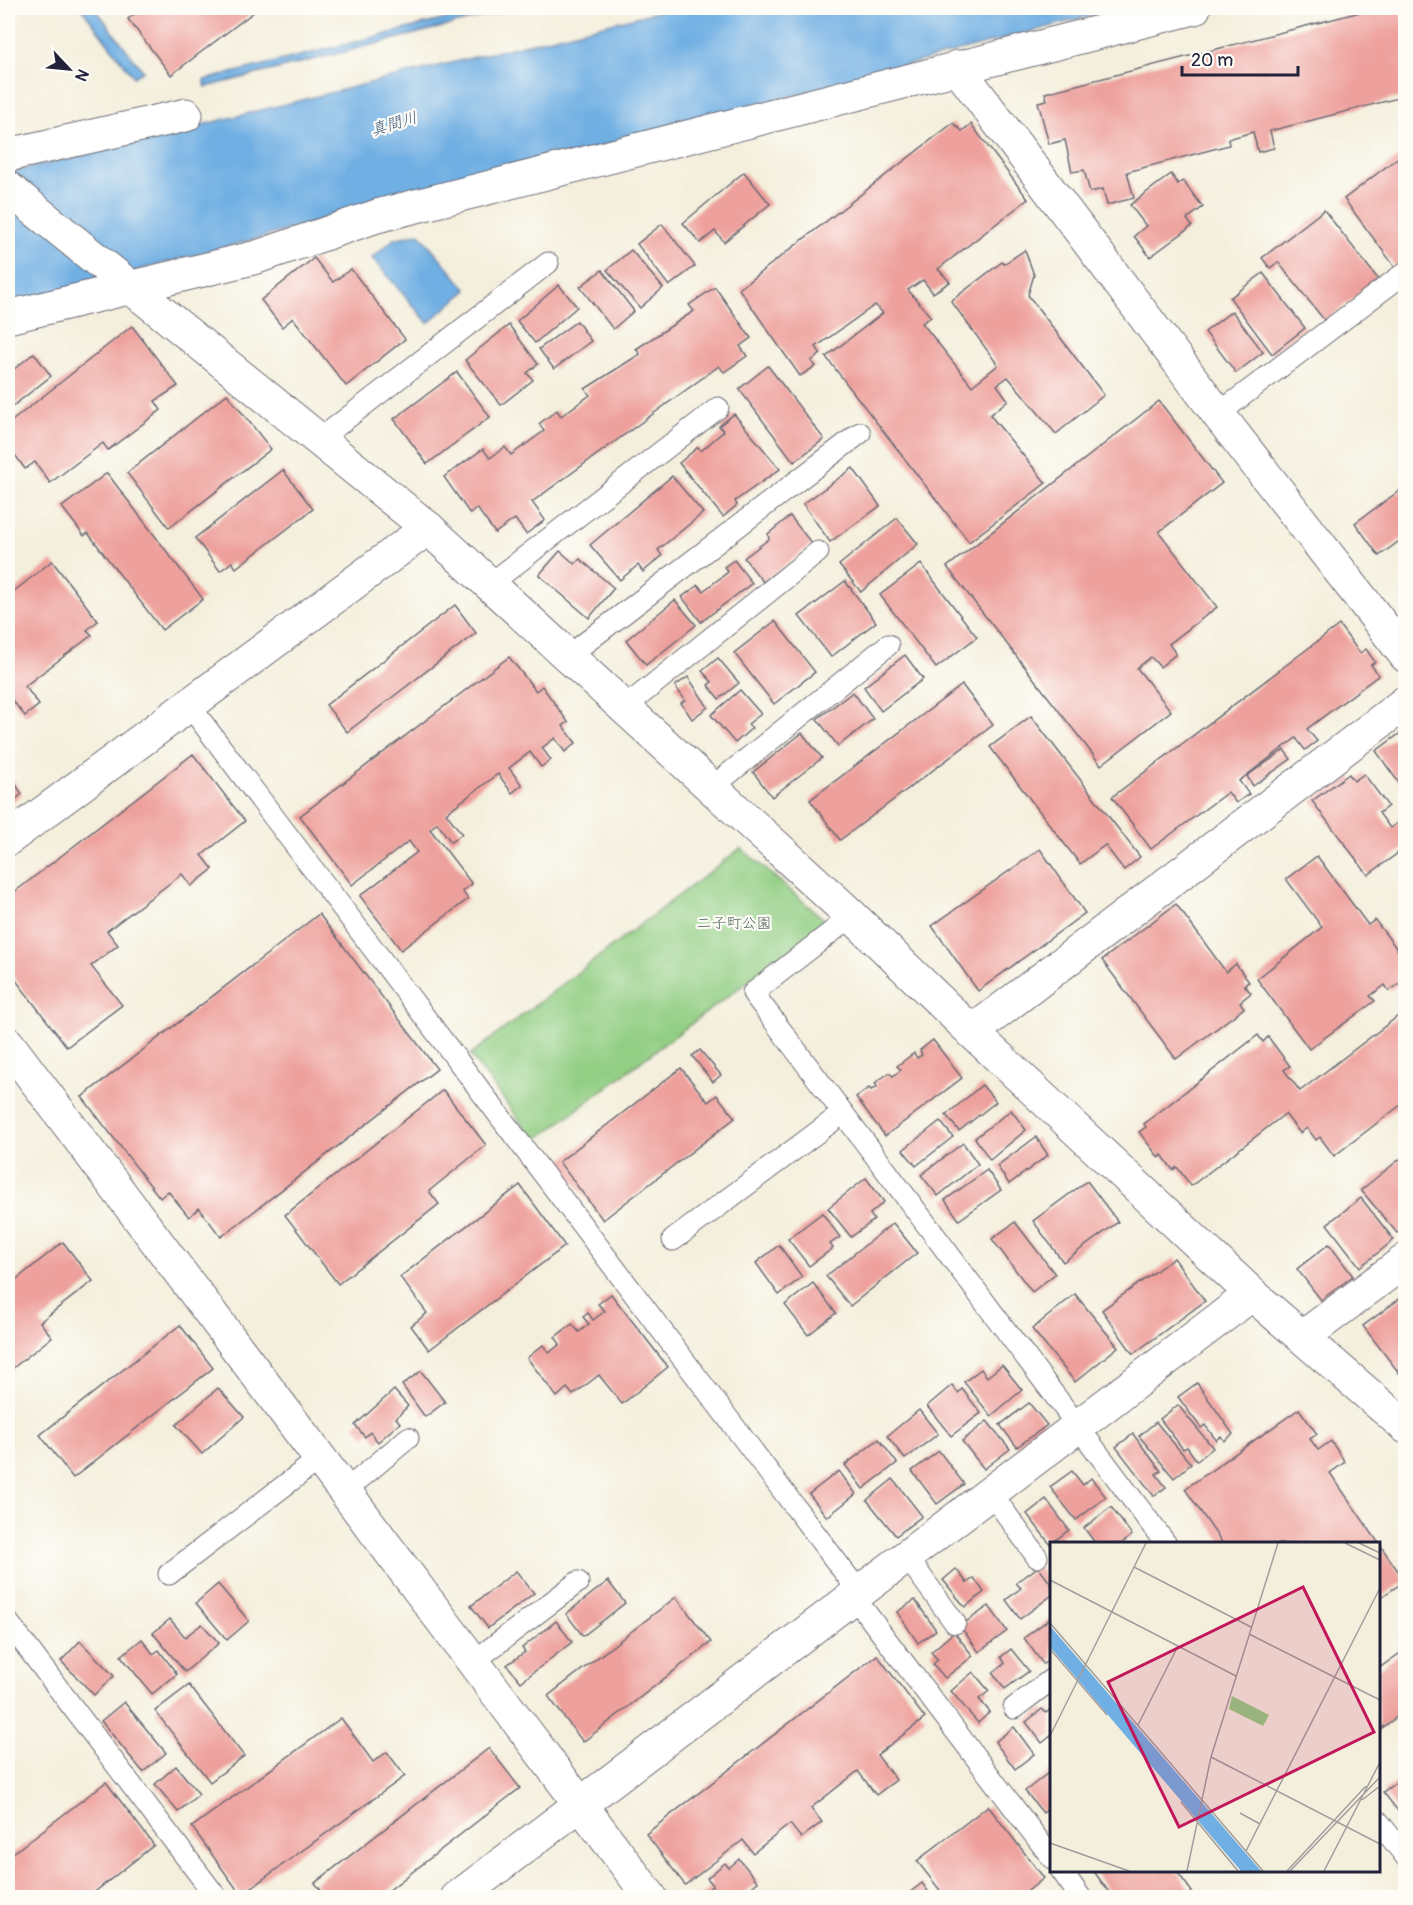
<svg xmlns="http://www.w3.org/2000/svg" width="1413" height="1905" viewBox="0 0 1413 1905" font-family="Pangolin,'Klee One',sans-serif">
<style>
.green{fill:#92ce83;stroke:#5a785f;stroke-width:1.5}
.water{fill:#70afe3;stroke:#49688f;stroke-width:1.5}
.building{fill:#eea09c}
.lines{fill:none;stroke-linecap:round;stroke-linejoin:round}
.lane-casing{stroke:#6c6a74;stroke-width:23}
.street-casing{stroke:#6c6a74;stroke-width:35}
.lane{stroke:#fff;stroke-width:21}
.street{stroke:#fff;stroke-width:33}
.labels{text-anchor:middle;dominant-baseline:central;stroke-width:4.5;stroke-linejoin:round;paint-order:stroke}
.park-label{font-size:15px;fill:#495e54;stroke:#fdfcf7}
.water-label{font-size:16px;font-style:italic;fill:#415a7e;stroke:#fdfcf7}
.inset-road{fill:none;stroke:#a09d9c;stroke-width:1.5}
.view{fill:#c2185b;fill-opacity:0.15;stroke:#c2185b;stroke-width:3}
.inset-edge{fill:none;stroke:#22223b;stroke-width:3}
</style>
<rect width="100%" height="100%" fill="#fdfcf7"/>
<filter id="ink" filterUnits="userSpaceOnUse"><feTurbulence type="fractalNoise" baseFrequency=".0167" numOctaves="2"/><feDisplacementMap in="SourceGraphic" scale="12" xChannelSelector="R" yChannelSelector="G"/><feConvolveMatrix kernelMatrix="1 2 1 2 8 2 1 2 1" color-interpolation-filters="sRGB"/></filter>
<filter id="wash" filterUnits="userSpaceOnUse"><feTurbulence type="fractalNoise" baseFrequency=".008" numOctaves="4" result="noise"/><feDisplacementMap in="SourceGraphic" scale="24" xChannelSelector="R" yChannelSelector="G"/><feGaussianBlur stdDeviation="1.35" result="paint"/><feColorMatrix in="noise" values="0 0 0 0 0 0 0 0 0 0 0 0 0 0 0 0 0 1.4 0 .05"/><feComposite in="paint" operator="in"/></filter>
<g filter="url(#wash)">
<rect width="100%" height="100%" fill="#f4efdd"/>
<polygon class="green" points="741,848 827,922 535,1141 470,1055"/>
<g class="water">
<polygon points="81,8 95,8 143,71 134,77"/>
<polygon points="489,8 517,8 206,87 204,80"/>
<polygon points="672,8 1120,8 8,305 8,173"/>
<polygon points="419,233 467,290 428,323 372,258 394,239"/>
</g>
<g id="blocks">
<g class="building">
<polygon points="142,8 259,8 171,75 128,19"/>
<polygon points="1376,8 1406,8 1406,96 1270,131 1274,148 1258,152 1253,132 1228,139 1229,145 1127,172 1134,198 1107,205 1103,189 1090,192 1084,170 1072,172 1065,140 1049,144 1038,102 1047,100 1045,93"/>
<polygon points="953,123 962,131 971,124 1028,199 938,269 950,282 933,293 923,280 908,290 931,317 922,323 972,386 998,365 951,301 1002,262 1004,264 1025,250 1034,275 1028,295 1104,395 1056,434 1008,377 997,385 1008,400 990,415 1046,483 969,542 826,357 883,313 875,305 816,347 821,354 811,361 816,366 800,376 739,289"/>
<polygon points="1404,153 1406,259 1395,267 1344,199"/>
<polygon points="744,172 770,204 724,242 715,231 700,243 683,223"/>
<polygon points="1171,174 1178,184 1183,181 1203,207 1187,219 1192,226 1150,257 1134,236 1146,226 1130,205"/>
<polygon points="1324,210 1378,279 1325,321 1278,262 1270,268 1262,258"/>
<polygon points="662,224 695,266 669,286 637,244"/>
<polygon points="631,250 663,288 640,308 607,270"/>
<polygon points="314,258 333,282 351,269 405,339 346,386 293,318 282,327 261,300"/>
<polygon points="602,270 634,311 613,329 580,287"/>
<polygon points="1263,273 1305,328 1272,354 1230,298"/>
<polygon points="559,285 577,307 535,343 517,321"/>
<polygon points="715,287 751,338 740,346 747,356 724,372 719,366 532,502 545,520 526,534 515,519 495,533 477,508 470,514 444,477 483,449 490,458 505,447 511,455 544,431 539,424 557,410 561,416 590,395 585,389 640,354 636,349 694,311 689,305"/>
<polygon points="1232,311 1263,352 1236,373 1205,332"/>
<polygon points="577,321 591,341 554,369 539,349"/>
<polygon points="509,325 538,364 527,373 533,380 501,405 465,360"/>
<polygon points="132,326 178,386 155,401 161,410 108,450 103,443 50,483 35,462 25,469 8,445 8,424"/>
<polygon points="34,353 51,376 8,410 8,363 13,370"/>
<polygon points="768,366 824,439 794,462 739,389"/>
<polygon points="457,372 490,417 427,464 394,419"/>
<polygon points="227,394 271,449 169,528 127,473"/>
<polygon points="1159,401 1222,483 1159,532 1217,607 1169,644 1176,654 1160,667 1151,657 1137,668 1171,711 1101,765 947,567"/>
<polygon points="734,414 780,469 735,501 737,505 723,517 679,463 698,447 701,451 724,431 719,426"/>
<polygon points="853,468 880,506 830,542 803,504"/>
<polygon points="283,470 313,509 236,568 232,562 220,571 195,538"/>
<polygon points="107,473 203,599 162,630 88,533 84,536 62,507"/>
<polygon points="672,476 703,513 658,550 662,556 643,572 638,565 620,580 590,545"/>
<polygon points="1406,486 1406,536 1379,556 1355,523"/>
<polygon points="790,516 812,544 763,582 744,558 769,539 768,534"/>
<polygon points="897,518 918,544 861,592 839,565"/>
<polygon points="560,551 575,564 580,559 614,588 589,618 539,575"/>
<polygon points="734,560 752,583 701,622 682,597 698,585 703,591 728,572 724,567"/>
<polygon points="52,561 98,621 87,630 92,635 25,686 39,705 25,716 12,700 8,704 8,596"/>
<polygon points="921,564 977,637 936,668 880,595"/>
<polygon points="845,581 876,622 831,657 799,616"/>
<polygon points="675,600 696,625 646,665 626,640"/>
<polygon points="455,605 476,633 347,732 326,705"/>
<polygon points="775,621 815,672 774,704 734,653"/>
<polygon points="1339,625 1360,653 1366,649 1375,662 1371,665 1379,675 1307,729 1317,741 1305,750 1296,738 1239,781 1249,794 1236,803 1228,792 1151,849 1112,797"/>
<polygon points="905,655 923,679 881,711 864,687"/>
<polygon points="509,657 536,691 542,686 568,722 563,726 576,743 565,752 555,738 542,748 551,760 541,767 530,752 509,768 522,785 512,793 498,774 446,813 462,834 451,842 437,823 430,829 472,884 462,891 468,899 401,950 360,896 417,852 409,841 352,885 300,816"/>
<polygon points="718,658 739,683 719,699 708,685 712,682 702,671"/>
<polygon points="688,677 708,707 692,719 681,703 685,700 675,686"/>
<polygon points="962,685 993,725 840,840 810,800"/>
<polygon points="740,690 761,714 748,724 752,728 735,743 711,715"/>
<polygon points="853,692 873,719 838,746 817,719"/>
<polygon points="1031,716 1140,857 1124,870 1105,845 1080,864 990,747"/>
<polygon points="1406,729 1406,793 1376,751"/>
<polygon points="802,733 822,758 772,797 753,772"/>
<polygon points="1284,750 1291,759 1253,786 1247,776"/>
<polygon points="193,754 245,821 202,855 213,869 191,886 182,874 107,931 118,945 91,966 122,1005 67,1047 8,970 8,897"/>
<polygon points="1349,774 1354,781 1364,774 1388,806 1379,813 1390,828 1399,822 1406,831 1406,847 1368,875 1312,801"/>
<polygon points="13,780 22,794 8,805 8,784"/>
<polygon points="1040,849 1085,913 978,991 932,926"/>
<polygon points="1317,856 1368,925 1375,920 1406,961 1406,979 1389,991 1385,985 1370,996 1375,1001 1309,1049 1257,979 1322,927 1286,879"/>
<polygon points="1176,904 1226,972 1236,964 1249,982 1244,985 1251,993 1240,1002 1244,1008 1176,1059 1102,960"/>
<polygon points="319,914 437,1069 221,1237 199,1208 189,1217 168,1191 160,1198 82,1097"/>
<polygon points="1406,1010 1406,1101 1334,1156 1320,1137 1316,1140 1307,1128 1300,1133 1285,1114 1191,1186 1177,1167 1173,1170 1162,1155 1159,1158 1139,1132 1146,1127 1144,1124 1258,1035 1263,1042 1268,1037 1290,1066 1284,1070 1300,1091"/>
<polygon points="933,1040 962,1078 885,1136 856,1097 869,1088 871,1090 877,1087 875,1083 889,1073 893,1076 901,1070 897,1066 914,1053 917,1058 922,1055 920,1050"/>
<polygon points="700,1050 721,1075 713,1082 692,1056"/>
<polygon points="681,1068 708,1102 717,1095 735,1118 603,1220 559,1162"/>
<polygon points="982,1085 996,1102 959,1131 946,1115"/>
<polygon points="443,1090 486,1145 429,1191 439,1204 338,1284 285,1215"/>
<polygon points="1011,1110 1026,1130 990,1160 975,1138"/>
<polygon points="940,1121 953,1137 916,1166 903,1150"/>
<polygon points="1036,1137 1048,1155 1009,1184 997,1166"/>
<polygon points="963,1143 978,1164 938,1196 921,1175"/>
<polygon points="1406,1154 1406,1226 1397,1233 1361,1190"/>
<polygon points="987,1170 1001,1190 959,1220 945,1200"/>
<polygon points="866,1178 884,1202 870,1214 874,1220 851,1237 828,1208"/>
<polygon points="1087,1181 1118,1222 1063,1262 1033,1221"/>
<polygon points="520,1185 565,1246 429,1350 411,1326 427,1313 400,1277"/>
<polygon points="1361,1198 1394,1240 1360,1267 1327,1224"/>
<polygon points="822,1213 840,1237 830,1244 833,1248 809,1266 788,1239"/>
<polygon points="1015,1222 1055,1274 1032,1292 992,1239"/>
<polygon points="893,1223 917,1253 850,1306 826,1276"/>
<polygon points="63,1242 93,1281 40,1322 52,1337 8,1372 8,1286"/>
<polygon points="1329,1244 1353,1276 1321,1300 1297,1269"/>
<polygon points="779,1245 802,1277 779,1295 756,1263"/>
<polygon points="1174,1258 1205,1301 1133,1354 1102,1310"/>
<polygon points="813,1283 836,1313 808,1335 785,1305"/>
<polygon points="611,1294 668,1367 622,1404 599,1375 573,1395 567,1388 557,1397 527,1358 543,1345 549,1353 560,1344 555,1337 572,1324 579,1332 589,1324 583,1317 588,1313 593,1320 605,1311 598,1304"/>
<polygon points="1075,1294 1118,1347 1075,1382 1032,1329"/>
<polygon points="1406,1294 1406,1382 1363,1326"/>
<polygon points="180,1325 213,1368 73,1478 40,1435"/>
<polygon points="1002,1365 1022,1390 991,1416 964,1382 981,1369 987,1377"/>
<polygon points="421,1371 445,1402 425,1417 402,1385"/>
<polygon points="1197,1383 1233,1434 1224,1441 1221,1436 1216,1440 1205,1425 1201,1428 1178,1397"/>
<polygon points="952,1385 958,1393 962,1389 981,1413 951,1436 927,1406"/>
<polygon points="218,1388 244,1417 202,1454 176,1425"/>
<polygon points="394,1390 408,1406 396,1418 400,1423 378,1442 370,1432 365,1437 355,1425"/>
<polygon points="1029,1403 1047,1425 1017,1447 1000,1425"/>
<polygon points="1178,1405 1213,1448 1197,1461 1187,1447 1183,1449 1160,1419"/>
<polygon points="1299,1409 1317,1434 1310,1439 1318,1450 1331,1441 1345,1462 1330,1473 1405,1581 1378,1599 1378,1544 1223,1544 1185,1489"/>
<polygon points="919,1410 938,1434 905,1459 887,1436"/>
<polygon points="987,1421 1010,1449 984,1469 962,1441"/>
<polygon points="1156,1422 1191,1464 1174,1478 1139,1436"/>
<polygon points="1133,1434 1161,1471 1156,1474 1166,1487 1154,1496 1116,1447"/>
<polygon points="879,1439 897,1463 863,1489 845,1465"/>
<polygon points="939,1451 964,1484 937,1504 912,1471"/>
<polygon points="839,1471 856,1494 827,1517 809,1494"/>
<polygon points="1072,1471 1083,1485 1091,1478 1106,1497 1076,1520 1050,1487"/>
<polygon points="893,1479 922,1516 896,1536 867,1500"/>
<polygon points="1046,1499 1069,1530 1050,1544 1027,1514"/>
<polygon points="1111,1507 1132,1535 1121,1544 1096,1544 1084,1528"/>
<polygon points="1038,1567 1052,1585 1052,1595 1020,1619 1006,1600 1021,1588 1016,1583"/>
<polygon points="956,1569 967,1583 974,1578 984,1592 965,1607 943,1580"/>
<polygon points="516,1571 534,1593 488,1628 471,1606"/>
<polygon points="608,1581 625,1603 583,1636 566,1614"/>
<polygon points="218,1584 249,1621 227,1640 196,1603"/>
<polygon points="676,1597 711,1642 583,1742 548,1696"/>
<polygon points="915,1600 936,1630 918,1643 897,1612"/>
<polygon points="989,1606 1007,1631 979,1652 960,1626"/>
<polygon points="1052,1617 1052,1658 1043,1664 1024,1638"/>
<polygon points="170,1619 185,1637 202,1624 219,1643 185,1672 153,1633"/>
<polygon points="556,1621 572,1642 521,1682 507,1665 525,1652 522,1648"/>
<polygon points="954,1632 973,1656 945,1678 933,1664 938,1660 931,1652"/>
<polygon points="142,1639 153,1654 159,1650 177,1674 152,1694 121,1656"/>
<polygon points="80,1641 114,1676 94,1695 61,1661"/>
<polygon points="1011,1649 1029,1671 1005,1689 993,1673 1005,1663 1001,1657"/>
<polygon points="1406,1649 1406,1710 1378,1731 1378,1669"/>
<polygon points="877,1655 925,1718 877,1755 896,1780 876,1795 858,1771 811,1808 822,1822 801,1838 790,1824 753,1853 743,1840 685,1885 646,1834"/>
<polygon points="973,1672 989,1691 979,1699 990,1712 978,1723 951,1691"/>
<polygon points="189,1685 244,1756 210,1782 155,1711"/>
<polygon points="124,1702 166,1753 143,1772 101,1721"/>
<polygon points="1052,1708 1052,1735 1042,1743 1026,1722 1042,1709 1046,1713"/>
<polygon points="341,1718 373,1762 387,1752 405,1776 241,1895 192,1827"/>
<polygon points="1014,1727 1034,1754 1015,1769 995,1742"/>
<polygon points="489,1748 520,1788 379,1898 327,1898 315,1883"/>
<polygon points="176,1766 199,1794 178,1812 155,1784"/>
<polygon points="1052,1770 1052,1806 1043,1813 1025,1791"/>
<polygon points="1406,1775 1406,1821 1383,1792"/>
<polygon points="106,1782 154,1845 87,1898 8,1898 8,1857"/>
<polygon points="988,1806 1044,1878 1019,1898 946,1898 917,1861"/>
<polygon points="739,1859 758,1882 738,1898 698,1898 713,1885 707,1878 725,1863 729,1868"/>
<polygon points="1093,1870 1176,1870 1192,1892 1185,1898 1113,1898"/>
<polygon points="922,1883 933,1898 903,1898"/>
</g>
</g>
</g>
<g filter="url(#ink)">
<use href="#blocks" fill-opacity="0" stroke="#6c6a74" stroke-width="1.5"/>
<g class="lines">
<g class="lane-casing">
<g id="lane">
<polyline points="1218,414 1406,272"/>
<polyline points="320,439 548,263"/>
<polyline points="490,584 718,408"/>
<polyline points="568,656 860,433"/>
<polyline points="189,705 860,1593"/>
<polyline points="624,708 818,552"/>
<polyline points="711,788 888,645"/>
<polyline points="852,916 753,993 1166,1544"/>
<polyline points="673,1240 843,1113"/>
<polyline points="344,1492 408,1438"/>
<polyline points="991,1493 1037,1557"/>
<polyline points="907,1557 955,1623"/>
<polyline points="169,1574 319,1459"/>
<polyline points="854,1597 1052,1858"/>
<polyline points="8,1622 217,1898"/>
<polyline points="473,1662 578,1582"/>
<polyline points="1014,1708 1052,1679"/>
<polyline points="1378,1821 1406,1857"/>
<polyline points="1061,1870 1081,1898"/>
</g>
</g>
<g class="street-casing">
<g id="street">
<polyline points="957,67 1218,414 1406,656"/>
<polyline points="8,155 186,115"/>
<polyline points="8,188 428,528 852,916 972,1032 1252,1294 1406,1427"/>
<polyline points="8,317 257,257 377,216 1194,8"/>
<polyline points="8,839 428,528"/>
<polyline points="972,1032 1406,702"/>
<polyline points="8,1044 651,1898"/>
<polyline points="1303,1337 1406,1260"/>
<polyline points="457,1898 1252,1294"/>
</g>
</g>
<use href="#lane" class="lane"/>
<use href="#street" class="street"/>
</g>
</g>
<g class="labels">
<g class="park-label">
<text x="734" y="923">二子町公園</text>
</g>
<g class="water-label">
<text transform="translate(394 124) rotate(-17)">真間川</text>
</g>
</g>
<g transform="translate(1050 1542)">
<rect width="330" height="330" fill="#f4efdd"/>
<path d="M182,154L219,173L213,184L179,167Z" fill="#92ce83"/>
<path d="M0,84L211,329H191L0,105Z" fill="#70afe3"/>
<path class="inset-road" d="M295,1L330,18M309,1L330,11M84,25L201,85M0,38L186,134M0,81L213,329M199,92L330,158M0,107L57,173M88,183L128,104M0,194L96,1M161,215L330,302M312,258L330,244M131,260L188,329M190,271L210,282M0,301L79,329M196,309L330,46M137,329L161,215L228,1M237,329L316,244M240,329L330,235M274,329L330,220"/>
<path class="view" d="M253,45L324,190L129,285L58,140Z"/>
<rect width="330" height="330" class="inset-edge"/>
</g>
<rect width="1413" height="1905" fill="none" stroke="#fdfcf7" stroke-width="30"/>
<g transform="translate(69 69) rotate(116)" stroke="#fdfcf7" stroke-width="4.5" paint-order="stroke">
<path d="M0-4.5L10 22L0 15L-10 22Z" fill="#22223b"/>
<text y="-9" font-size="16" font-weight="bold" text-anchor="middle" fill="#22223b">N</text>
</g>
<path d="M1182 66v9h116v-9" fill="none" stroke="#22223b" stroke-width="3"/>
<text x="1191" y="66" font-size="18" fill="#22223b" stroke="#fdfcf7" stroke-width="4.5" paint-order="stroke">20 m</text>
</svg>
